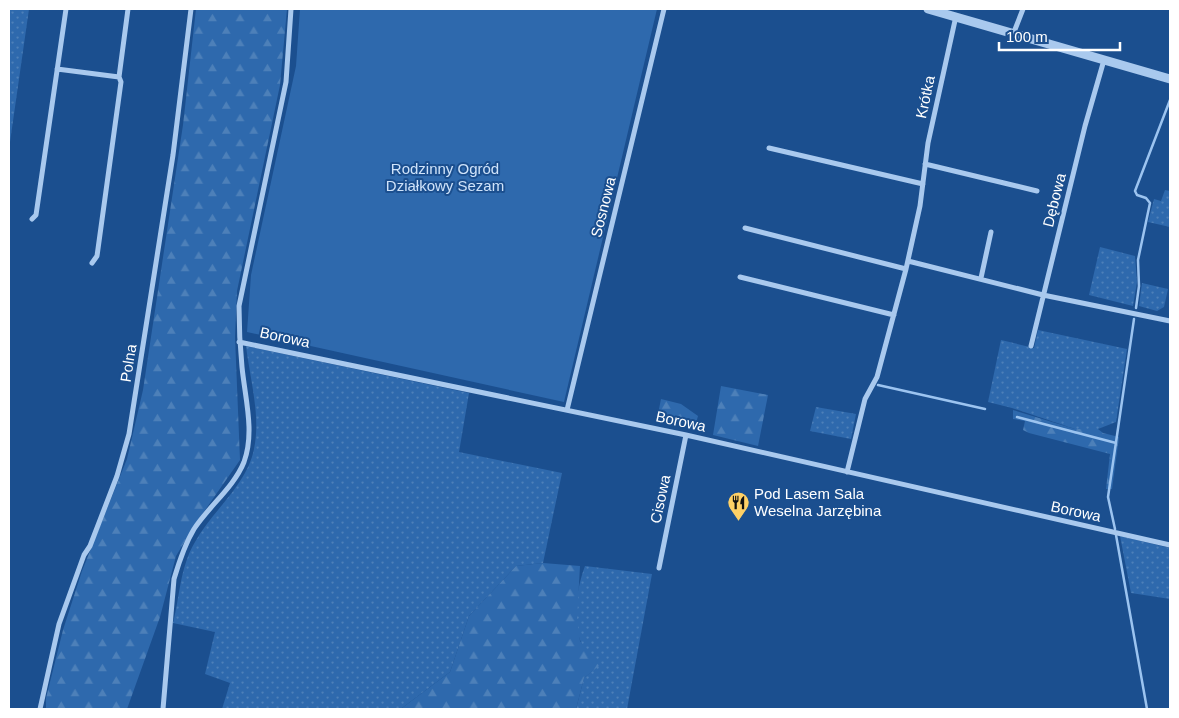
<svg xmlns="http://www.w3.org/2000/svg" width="1179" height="718" viewBox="0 0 1179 718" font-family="Arial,sans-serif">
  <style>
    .grass { fill: url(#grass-dots) }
    .forest { fill: url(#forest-firs) }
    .garden { fill: #2e69ad }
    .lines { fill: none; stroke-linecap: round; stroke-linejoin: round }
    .stream { stroke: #9cc4f0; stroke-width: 2.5 }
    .minor { stroke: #a9c9ee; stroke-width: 5 }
    .tertiary { stroke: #a9c9ee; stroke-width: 9 }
    .labels { text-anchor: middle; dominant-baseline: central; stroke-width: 4; stroke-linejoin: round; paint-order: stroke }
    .street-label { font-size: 15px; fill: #fff; stroke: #1b4f8f }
    .park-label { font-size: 15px; fill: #cfe3fa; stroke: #1b4f8f }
    .poi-label { font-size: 15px; fill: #fff; stroke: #1b4f8f; text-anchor: start }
  </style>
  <defs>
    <pattern id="grass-dots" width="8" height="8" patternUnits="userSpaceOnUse" patternTransform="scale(1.25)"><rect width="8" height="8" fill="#2e69ad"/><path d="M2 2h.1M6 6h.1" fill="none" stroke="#4d80b9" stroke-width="1.8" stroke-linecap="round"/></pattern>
    <pattern id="forest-firs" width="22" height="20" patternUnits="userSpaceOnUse" patternTransform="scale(1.25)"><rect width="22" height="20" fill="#2e69ad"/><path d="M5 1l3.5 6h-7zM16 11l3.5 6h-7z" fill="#4d80b9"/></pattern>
  </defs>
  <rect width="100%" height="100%" fill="#1b4f8f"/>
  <!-- grass -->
  <path class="grass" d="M9,9h20l-20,140z
    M1165,190l5,1v36l-22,-5 6,-23 7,2z
    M1100,247l35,9 2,26 -4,24 -44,-11z
    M1142,283l26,6 -4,18 -7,4 -18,-5z
    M1038,330l89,19 -11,73 -18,7h-23l-63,-21 -24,-6 13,-62 33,8z
    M246,346l223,47 -10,59 103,21 -19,90 -27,3 -47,50 -19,56 -48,36 -180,1 8,-26 -25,-9 10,-42 -42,-9c7,-27 7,-56 22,-81 17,-31 52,-57 59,-93 7,-33 -4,-70 -8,-103z
    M816,407l40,7 -5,25 -41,-8z
    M1120,536l50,12v51l-39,-6z
    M585,566l67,8 -25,135h-51l8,-31 15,-13c-5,-7 -16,-16 -19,-25 -8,-21 -3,-53 5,-74z"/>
  <!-- forest -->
  <path class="forest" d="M196,9h91l-7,76 -43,206 -2,46 5,123 -44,63 -20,33 -16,61 -33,92h-81v-11l17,-68 19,-59 45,-112 16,-69 40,-265z
    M721,386l47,9 -10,51 -45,-11z
    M661,399l20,5 17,12 -2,7h-17l-22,-4z
    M1013,410l62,19h23l5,4 16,4 -7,52h-6l4,-35 -81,-21 -6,-3 2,-9 -12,-2z
    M543,563l37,3 -3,53 3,22 20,24 -16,13 -8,31h-173l-1,-1 48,-36 19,-56 47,-50z"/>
  <!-- garden -->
  <path class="garden" d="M300,9h357l-93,393 -317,-70 4,-57 45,-209z"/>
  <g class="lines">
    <!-- stream -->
    <path class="stream" d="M1136,308l3,-22 -1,-26 12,-57 -4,-5 -9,-3 -2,-4 35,-91
      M878,385l107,24
      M1017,417l99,26
      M1115,529l-7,-32 26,-178
      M1116,535l31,174"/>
    <!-- minor -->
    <path class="minor" d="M1014,32l9,-23
      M57,69l62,8 2,5 -24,174 -5,7
      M119,77l9,-68
      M769,148l154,36
      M925,164l112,27
      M32,219l4,-4 30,-206
      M745,228l161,41
      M908,261l135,34 127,26
      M740,277l154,38
      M981,278l10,-46
      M239,342l447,93 484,110
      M1031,346l54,-220 19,-66
      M567,410l97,-401
      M847,472l18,-73 12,-22 29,-108 14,-63 8,-63 28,-127
      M659,568l27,-133
      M40,709l19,-85 25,-69 6,-9 27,-70 12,-42 44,-279 18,-146
      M163,709l11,-130c5,-17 11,-35 20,-50 15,-23 40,-42 50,-67 11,-30 1,-64 -2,-95 -2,-20 -3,-40 -3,-61l47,-224 5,-73"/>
    <!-- tertiary -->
    <path class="tertiary" d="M928,9l242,70"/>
  </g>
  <!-- icons -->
  <defs>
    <symbol id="restaurant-pin" viewBox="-11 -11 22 30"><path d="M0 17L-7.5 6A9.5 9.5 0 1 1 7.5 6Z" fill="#ffd166" stroke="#1b4f8f"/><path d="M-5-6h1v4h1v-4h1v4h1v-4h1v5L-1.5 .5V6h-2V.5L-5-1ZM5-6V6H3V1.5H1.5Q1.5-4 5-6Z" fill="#111"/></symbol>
  </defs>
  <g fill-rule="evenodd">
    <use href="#restaurant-pin" x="726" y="490" width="25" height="34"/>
  </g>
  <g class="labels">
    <!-- street labels -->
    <g class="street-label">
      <text transform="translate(925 97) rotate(-78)">Krótka</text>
      <text transform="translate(1054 200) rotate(-76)">Dębowa</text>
      <text transform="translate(603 207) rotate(-76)">Sosnowa</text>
      <text transform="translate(285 337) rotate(12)">Borowa</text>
      <text transform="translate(128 363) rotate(-81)">Polna</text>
      <text transform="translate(681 421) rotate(12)">Borowa</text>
      <text transform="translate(660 499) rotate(-78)">Cisowa</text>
      <text transform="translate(1076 511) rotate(12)">Borowa</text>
    </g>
    <!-- park labels -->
    <g class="park-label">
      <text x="445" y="168">Rodzinny Ogród<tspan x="445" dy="17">Działkowy Sezam</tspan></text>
    </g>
    <!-- poi labels -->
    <g class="poi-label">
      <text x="754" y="493">Pod Lasem Sala<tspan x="754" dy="17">Weselna Jarzębina</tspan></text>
    </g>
  </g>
  <!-- border -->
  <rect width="1179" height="718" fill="none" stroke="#ffffff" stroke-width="20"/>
  <!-- scale -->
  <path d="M999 42v8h121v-8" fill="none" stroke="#ffffff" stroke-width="2.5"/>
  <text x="1006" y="42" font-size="15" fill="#ffffff" stroke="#1b4f8f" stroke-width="4" paint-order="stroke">100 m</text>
</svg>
